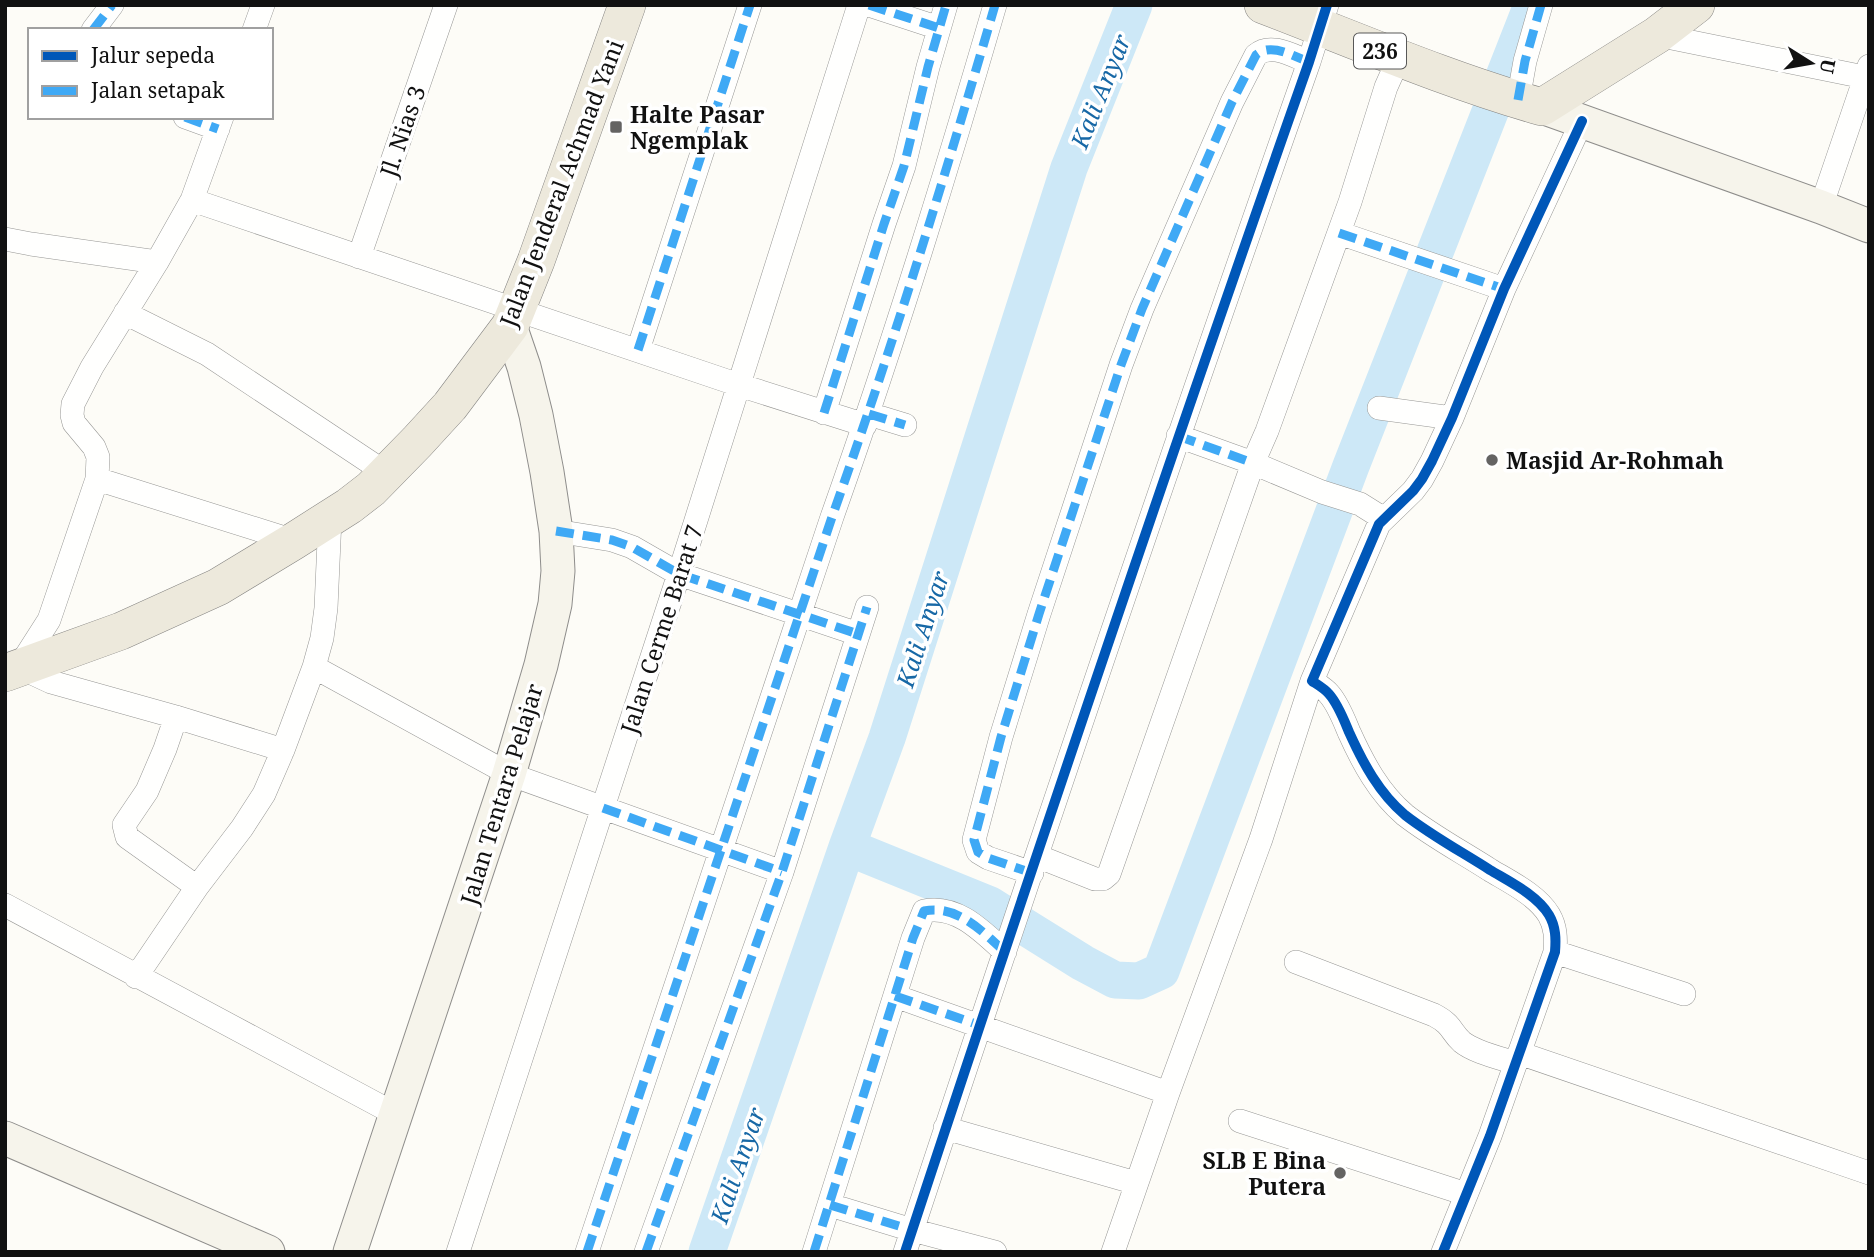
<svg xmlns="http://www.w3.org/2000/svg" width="1874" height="1257" viewBox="0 0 1874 1257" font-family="'Noto Serif',serif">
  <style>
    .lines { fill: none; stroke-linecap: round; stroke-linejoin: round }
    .river { stroke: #cde8f7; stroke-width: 37 }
    .street-casing { stroke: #979795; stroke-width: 24 }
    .secondary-casing { stroke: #8e8d8b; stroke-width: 35 }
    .primary-casing { stroke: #858482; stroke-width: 38 }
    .street { stroke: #fffffe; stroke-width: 23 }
    .secondary { stroke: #f6f4eb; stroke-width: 33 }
    .primary { stroke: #ede9dc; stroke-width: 37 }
    .quiet { stroke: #3fa9f5; stroke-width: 9; stroke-dasharray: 18 9; stroke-linecap: butt }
    .cycleway-casing { stroke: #fff; stroke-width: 15 }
    .cycleway { stroke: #0057b8; stroke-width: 10 }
    .poi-dot { fill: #646362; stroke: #fff; stroke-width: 2.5 }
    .labels { text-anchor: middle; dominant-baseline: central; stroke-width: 7; stroke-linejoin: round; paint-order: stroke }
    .shield { fill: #fff; stroke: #585858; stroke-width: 2 }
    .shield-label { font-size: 21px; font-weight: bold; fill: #111 }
    .poi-label { font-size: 23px; font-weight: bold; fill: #111; stroke: #fff; text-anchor: start }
    .street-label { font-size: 23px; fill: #111; stroke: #fff }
    .water-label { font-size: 24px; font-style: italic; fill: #1768a6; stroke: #fff }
  </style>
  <rect width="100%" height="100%" fill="#fdfcf7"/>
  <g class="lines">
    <!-- river -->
    <path class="river" d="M847,847l143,58 93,58 32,17 24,1 22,-10 190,-505 181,-461
      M707,1252l140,-405 40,-109 182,-570 65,-163"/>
    <defs>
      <path id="street" d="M869,5l70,23
        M93,30l19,-25
        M254,30l9,-25
        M1657,35l212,43
        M1518,100l7,-39 16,-56
        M185,117l33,12
        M192,200l547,185 126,40
        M1821,207l48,-141
        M1339,233l165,56
        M5,239l26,5 126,18
        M359,257l87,-252
        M125,313l82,41 179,119
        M638,350l112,-345
        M1379,408l73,10
        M824,413l60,-189 20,-58 24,-99 18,-62
        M869,414l36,11
        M1178,436l75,27 69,29 38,12 24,15
        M97,479l197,62
        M556,531l56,9 20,7 47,27 179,60
        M314,667l195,107 273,98
        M176,717l107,33
        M1037,856l58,23h8l6,-5 144,-411 14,-32 83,-229 36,-115 13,-29
        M1032,873l-44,-15 -10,-6 -4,-12 27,-103 38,-123 82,-249 21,-56 90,-207 24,-47c15,-13 37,1 53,7
        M197,887l-70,-50 -3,-12 23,-34 18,-42 11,-32 -125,-35 -32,-15 30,-47 48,-141 1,-22 -4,-10 -20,-24 -2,-8 1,-11 19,-37 65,-105 35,-62 30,-83
        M5,905l392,210
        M1555,952l129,42
        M1296,962l138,53c19,10 16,16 28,27 12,10 38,16 53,21
        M136,977l61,-90 45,-59 22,-34 19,-44 31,-83 8,-29 4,-30 4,-90
        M895,996l273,97
        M1519,1053l350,120
        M1240,1121l226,73
        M945,1128l191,55
        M830,1205l82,25 83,22
        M458,1252l221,-678 180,-569
        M587,1252l245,-735c60,-169 113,-340 163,-512
        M646,1252l136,-380 85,-265
        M814,1252l99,-314 11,-27c33,-7 59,21 81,41
        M905,1252c131,-398 265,-795 404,-1190l18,-57
        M1113,1252l55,-159 93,-254 51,-158
        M1443,1252l47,-116 65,-184c1,-13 1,-25 -6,-37 -12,-20 -39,-33 -59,-45 -28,-18 -58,-34 -85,-55 -26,-22 -42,-52 -56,-83 -5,-12 -11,-28 -20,-38 -4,-5 -11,-9 -17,-13l67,-157 34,-33 9,-12 10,-18 20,-43 52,-129 78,-168"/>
      <path id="secondary" d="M1542,107l279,100 48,19
        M5,1138l263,114
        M350,1252l159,-478 32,-109 14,-61 3,-33 -2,-40 -9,-59 -11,-57 -12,-48 -14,-41"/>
      <path id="primary" d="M1263,5c92,35 184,75 279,102l115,-72 39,-30
        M5,673l116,-42 97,-44 76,-46 55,-35 22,-17 46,-47 33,-36 60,-80 26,-65 91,-256"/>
    </defs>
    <!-- street casing -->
    <use href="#street" class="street-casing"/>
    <!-- secondary casing -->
    <use href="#secondary" class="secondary-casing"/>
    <!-- primary casing -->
    <use href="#primary" class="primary-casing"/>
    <!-- street -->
    <use href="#street" class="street"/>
    <!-- secondary -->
    <use href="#secondary" class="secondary"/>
    <!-- primary -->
    <use href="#primary" class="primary"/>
    <!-- quiet -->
    <path class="quiet" d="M869,5l70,23
      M93,30l19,-25
      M1518,100l7,-39 16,-56
      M185,117l33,12
      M1339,233l165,56
      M638,350l112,-345
      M824,413l60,-189 20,-58 24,-99 18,-62
      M869,414l36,11
      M1178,436l75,27
      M556,531l56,9 20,7 47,27 179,60
      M603,808l179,64
      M1032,873l-44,-15 -10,-6 -4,-12 27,-103 38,-123 82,-249 21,-56 90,-207 24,-47c15,-13 37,1 53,7
      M895,996l84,29
      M830,1205l82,25
      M587,1252l245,-735c60,-169 113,-340 163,-512
      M646,1252l136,-380 85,-265
      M814,1252l99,-314 11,-27c33,-7 59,21 81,41"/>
    <defs>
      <path id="cycleway" d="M905,1252c131,-398 265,-795 404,-1190l18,-57
        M1443,1252l47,-116 65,-184c1,-13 1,-25 -6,-37 -12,-20 -39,-33 -59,-45 -28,-18 -58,-34 -85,-55 -26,-22 -42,-52 -56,-83 -5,-12 -11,-28 -20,-38 -4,-5 -11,-9 -17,-13l67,-157 34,-33 9,-12 10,-18 20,-43 52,-129 78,-168"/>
    </defs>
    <!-- cycleway casing -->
    <use href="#cycleway" class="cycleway-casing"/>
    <!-- cycleway -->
    <use href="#cycleway" class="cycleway"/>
  </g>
  <!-- markers -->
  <g class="poi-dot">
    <rect x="609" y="120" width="14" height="14" rx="3.5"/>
    <circle cx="1492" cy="460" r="7"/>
    <circle cx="1340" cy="1173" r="7"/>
  </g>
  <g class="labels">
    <!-- shield labels -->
    <rect class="shield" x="1354" y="33.5" width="52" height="35" rx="5"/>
    <g class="shield-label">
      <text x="1380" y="51">236</text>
    </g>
    <!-- poi labels -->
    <g class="poi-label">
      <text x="630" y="114">Halte Pasar<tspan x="630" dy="26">Ngemplak</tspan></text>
      <text x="1506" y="460">Masjid Ar-Rohmah</text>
      <text x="1326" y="1160" text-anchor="end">SLB E Bina<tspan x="1326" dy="26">Putera</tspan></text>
    </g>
    <!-- street labels -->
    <g class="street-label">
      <text transform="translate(402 131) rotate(-71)">Jl. Nias 3</text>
      <text transform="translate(561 183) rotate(-69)">Jalan Jenderal Achmad Yani</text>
      <text transform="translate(661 629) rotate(-72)">Jalan Cerme Barat 7</text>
      <text transform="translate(501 794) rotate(-73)">Jalan Tentara Pelajar</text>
    </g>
    <!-- water labels -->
    <g class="water-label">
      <text transform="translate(1100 91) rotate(-68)">Kali Anyar</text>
      <text transform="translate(922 629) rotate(-72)">Kali Anyar</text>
      <text transform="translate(737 1165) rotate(-71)">Kali Anyar</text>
    </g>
  </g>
  <!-- border -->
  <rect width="1874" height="1257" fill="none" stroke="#111111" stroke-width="14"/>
  <!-- legend -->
  <rect x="28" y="28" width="245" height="91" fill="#ffffff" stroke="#a0a0a0" stroke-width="2"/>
  <rect x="42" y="51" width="35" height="10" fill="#0057b8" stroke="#a0a0a0" stroke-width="2"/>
  <text x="91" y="63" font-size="21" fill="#111111">Jalur sepeda</text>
  <rect x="42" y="86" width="35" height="10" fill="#3fa9f5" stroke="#a0a0a0" stroke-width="2"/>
  <text x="91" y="98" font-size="21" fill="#111111">Jalan setapak</text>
  <!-- north arrow -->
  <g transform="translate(1811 63) rotate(101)" stroke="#ffffff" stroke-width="5" paint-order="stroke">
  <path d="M0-5L12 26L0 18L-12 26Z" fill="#111111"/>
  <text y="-10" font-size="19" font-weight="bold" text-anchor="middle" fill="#111111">U</text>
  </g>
</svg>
